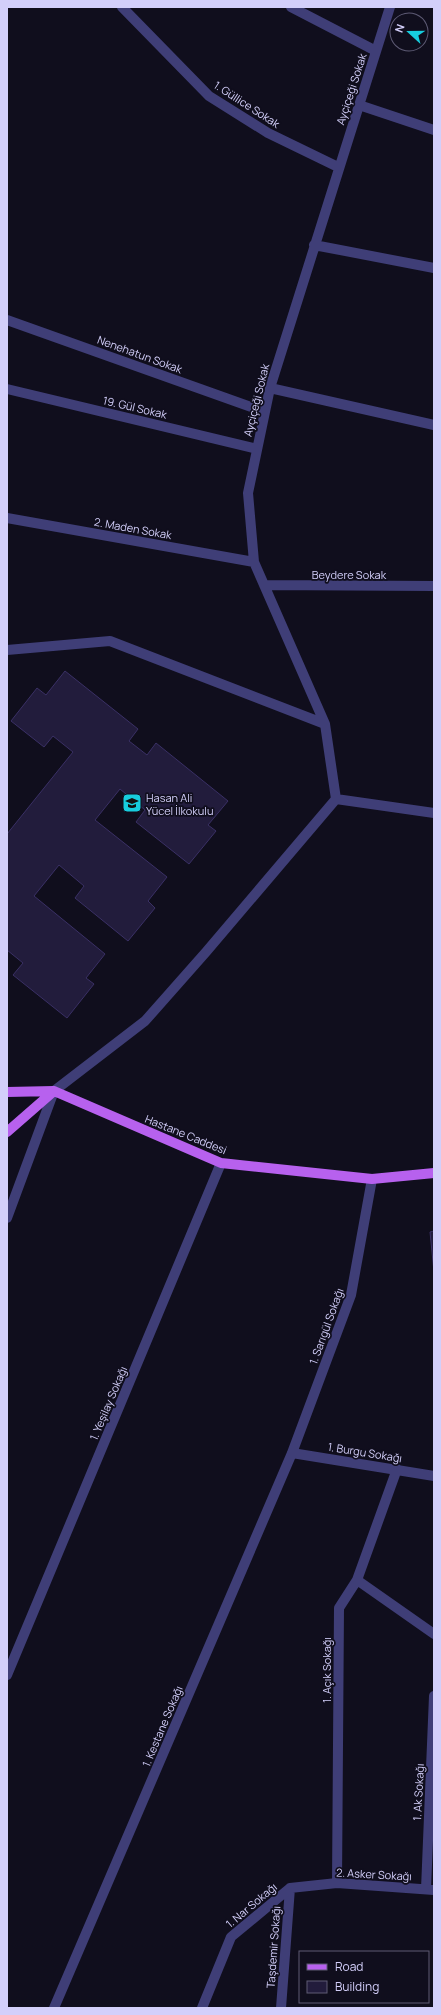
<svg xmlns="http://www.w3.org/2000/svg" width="441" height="2015" viewBox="0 0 441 2015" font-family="Manrope,sans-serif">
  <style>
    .building { fill: #221c3c; stroke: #3a3065 }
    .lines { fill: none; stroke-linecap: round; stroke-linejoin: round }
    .minor { stroke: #3f3e77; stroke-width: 10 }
    .major { stroke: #b761ee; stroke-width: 10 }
    .labels { text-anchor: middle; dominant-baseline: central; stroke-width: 3.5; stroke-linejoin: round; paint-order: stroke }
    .street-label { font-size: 11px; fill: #d3cffa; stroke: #100e1d }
    .poi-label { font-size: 11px; fill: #d3cffa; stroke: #100e1d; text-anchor: start }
  </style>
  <rect width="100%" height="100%" fill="#100e1d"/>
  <!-- building -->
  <path class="building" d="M65,671l73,58 -9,12 18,14 9,-12 72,58 -20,24 8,6 -27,33 -53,-42 9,-12 -25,-21 -25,31 72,57 -19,24 7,7 -27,33 -53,-43 9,-12 -25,-21 -25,31 71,58 -19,24 8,6 -27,34 -54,-43 10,-12 -16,-13v-116l66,-82 -20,-16 -9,11 -33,-26 26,-33 9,7z
    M434,1231v41l-4,-40z"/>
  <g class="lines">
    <!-- minor -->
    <path class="minor" d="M122,7l87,89 59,37 70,34
      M291,7l85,44
      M359,105l75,25
      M314,245l120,23
      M7,320l258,92
      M270,388l164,37
      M7,389l250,60
      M7,518l247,44
      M264,585l170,1
      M7,650l103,-9 215,83
      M336,799l-11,-75 -71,-162 -6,-69 22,-105 120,-381
      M336,799l98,14
      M7,1218l47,-127 91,-70 61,-69 130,-153
      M292,1453l142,23
      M357,1580l77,54
      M7,1675l214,-512
      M337,1883l2,-275 18,-28 40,-111
      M290,1888l47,-5 97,7
      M426,1889l8,-193
      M54,2008l238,-555 59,-158 21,-116
      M202,2008l29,-71 59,-49
      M281,2008l9,-120"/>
    <!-- major -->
    <path class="major" d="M7,1092l47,-1 167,72 151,16 62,-6
      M7,1132l47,-41"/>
  </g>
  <!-- icons -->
  <defs>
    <symbol id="school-square" viewBox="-11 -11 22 22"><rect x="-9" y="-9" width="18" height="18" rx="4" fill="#17cdde" stroke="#100e1d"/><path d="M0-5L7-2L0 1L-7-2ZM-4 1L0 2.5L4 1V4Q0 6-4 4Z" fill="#111"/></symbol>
  </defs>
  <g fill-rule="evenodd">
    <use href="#school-square" x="121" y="792" width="22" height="22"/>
  </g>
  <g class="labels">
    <!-- street labels -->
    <g class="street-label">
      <text transform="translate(351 89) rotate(-72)">Ayçiçeği Sokak</text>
      <text transform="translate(247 104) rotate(33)">1. Güllice Sokak</text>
      <text transform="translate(140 354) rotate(20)">Nenehatun Sokak</text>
      <text transform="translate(256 400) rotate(-76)">Ayçiçeği Sokak</text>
      <text transform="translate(135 407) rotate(13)">19. Gül Sokak</text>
      <text transform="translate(133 528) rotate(10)">2. Maden Sokak</text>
      <text x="349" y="574">Beydere Sokak</text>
      <text transform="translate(186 1134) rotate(22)">Hastane Caddesi</text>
      <text transform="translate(326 1326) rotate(-70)">1. Sarıgül Sokağı</text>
      <text transform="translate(108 1403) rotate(-67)">1. Yeşilay Sokağı</text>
      <text transform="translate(365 1452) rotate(9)">1. Burgu Sokağı</text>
      <text transform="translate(326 1670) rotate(-90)">1. Açık Sokağı</text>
      <text transform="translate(162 1726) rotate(-67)">1. Kestane Sokağı</text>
      <text transform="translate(418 1792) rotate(-87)">1. Ak Sokağı</text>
      <text transform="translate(374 1874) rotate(3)">2. Asker Sokağı</text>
      <text transform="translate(251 1905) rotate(-40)">1. Nar Sokağı</text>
      <text transform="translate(273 1947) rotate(-86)">Taşdemir Sokağı</text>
    </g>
    <!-- poi labels -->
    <g class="poi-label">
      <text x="146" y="797">Hasan Ali<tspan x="146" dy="13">Yücel İlkokulu</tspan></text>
    </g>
  </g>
  <!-- border -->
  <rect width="441" height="2015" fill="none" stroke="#d3cffa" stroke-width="16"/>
  <!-- legend -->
  <rect x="299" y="1951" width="130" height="52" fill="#100e1d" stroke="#5e5b75"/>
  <rect x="307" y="1964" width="20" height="6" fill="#b761ee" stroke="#5e5b75"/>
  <text x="335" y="1971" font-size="12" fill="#d3cffa">Road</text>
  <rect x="307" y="1981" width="20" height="12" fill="#221c3c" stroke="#5e5b75"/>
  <text x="335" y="1991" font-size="12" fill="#d3cffa">Building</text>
  <!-- north arrow -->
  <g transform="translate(409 32) rotate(291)"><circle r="19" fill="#100e1d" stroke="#5e5b75"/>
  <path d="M0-3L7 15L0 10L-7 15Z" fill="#17cdde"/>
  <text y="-6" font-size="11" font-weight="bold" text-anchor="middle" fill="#d3cffa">N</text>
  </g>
</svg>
